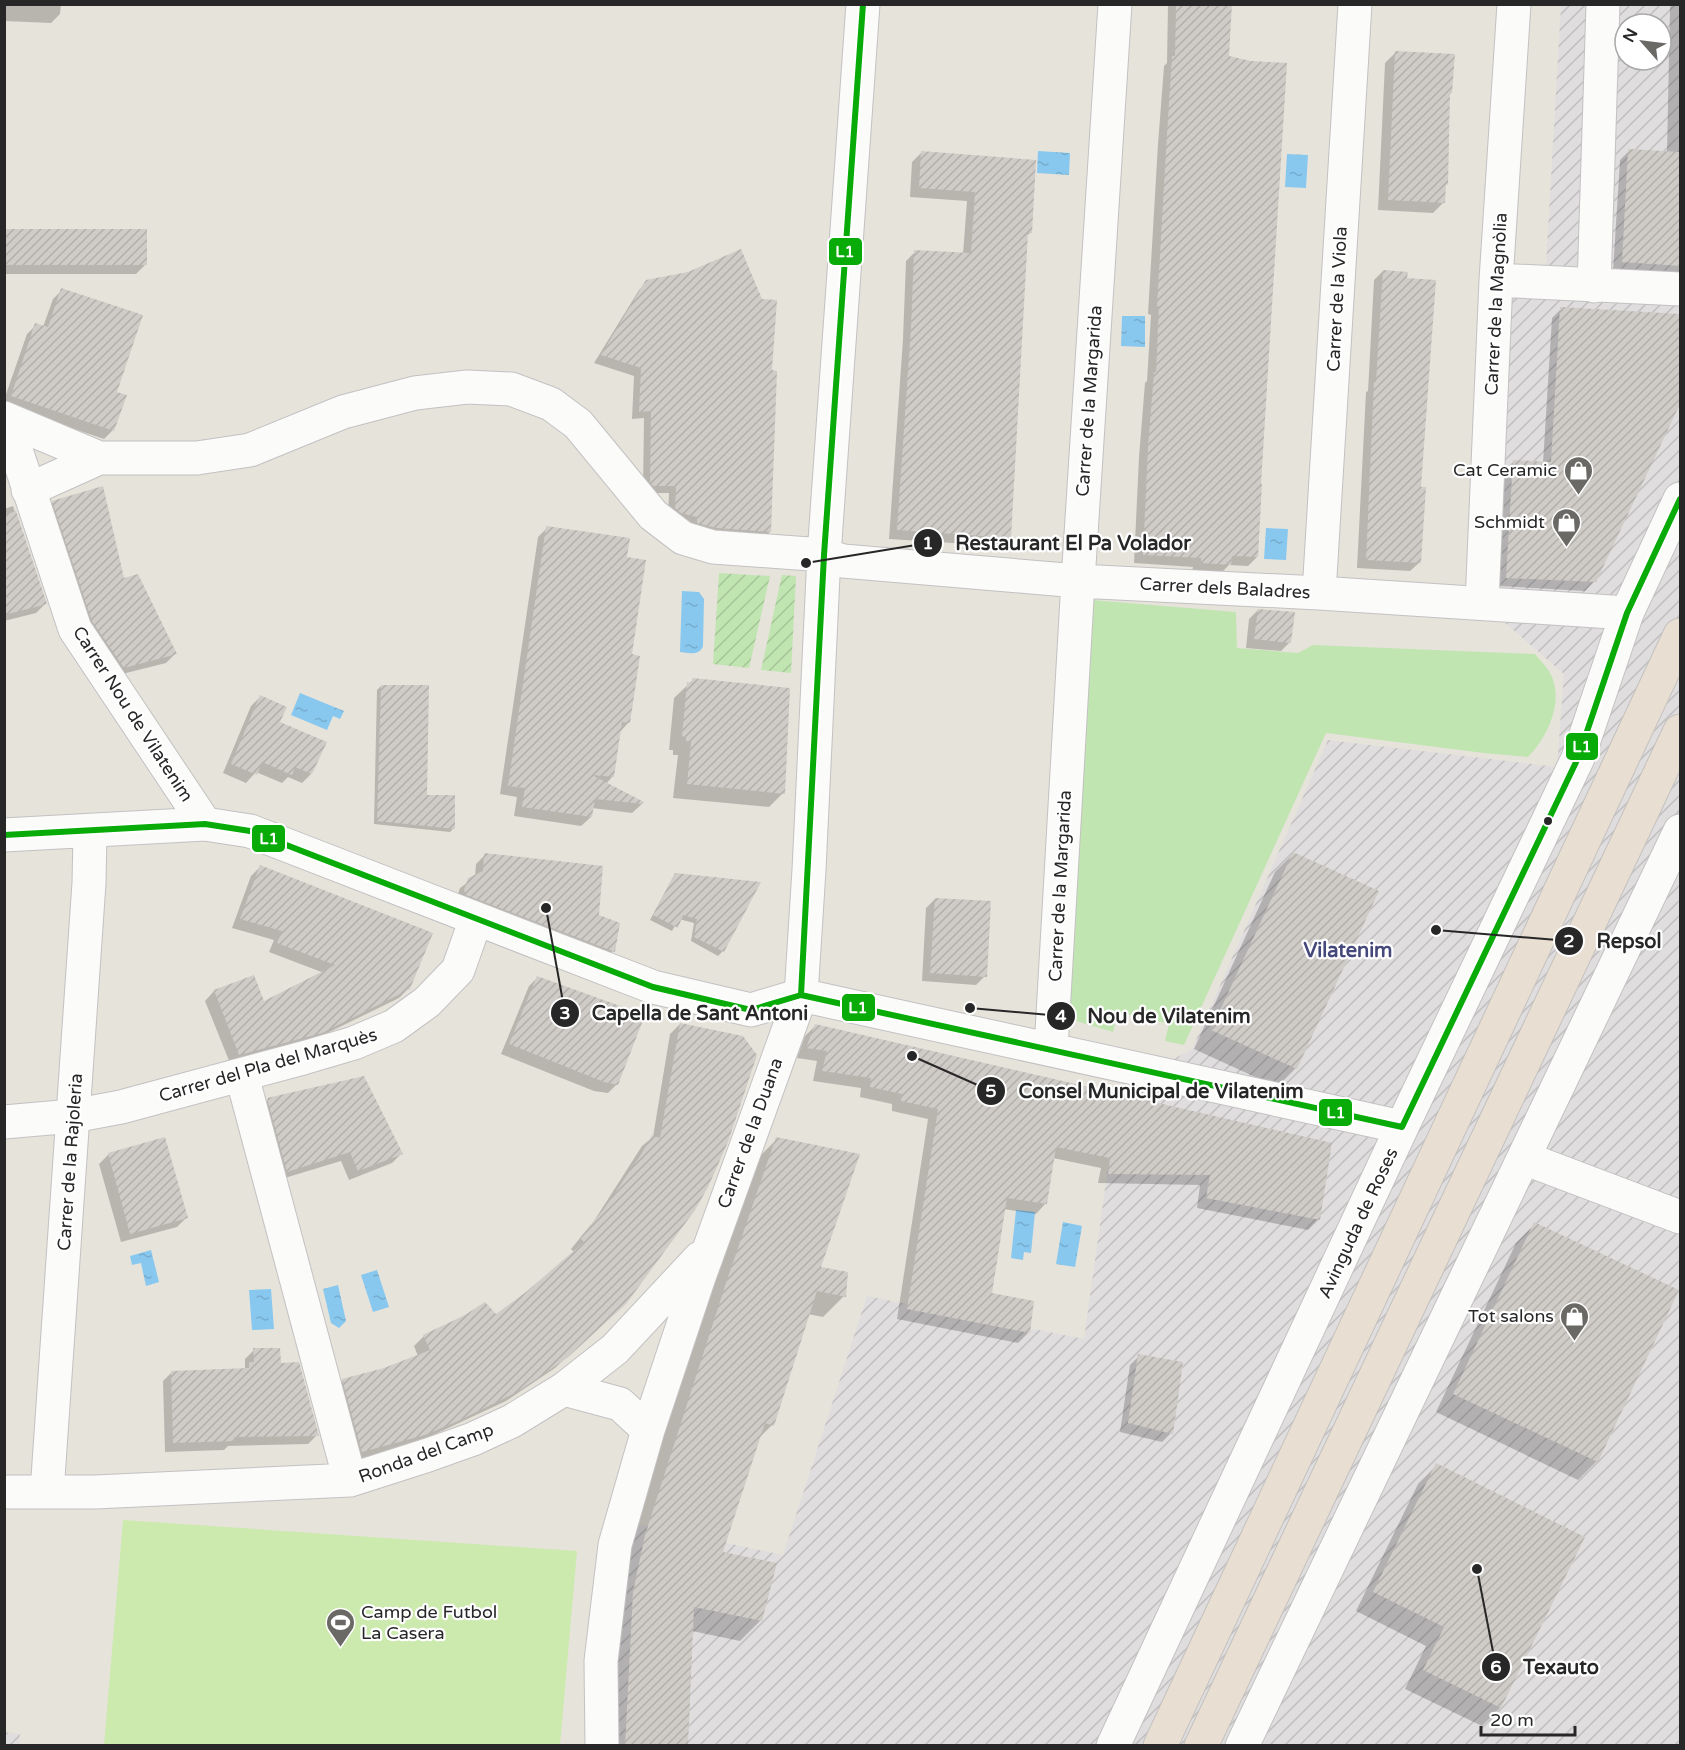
<svg xmlns="http://www.w3.org/2000/svg" width="1685" height="1750" viewBox="0 0 1685 1750" font-family="'Varela Round',sans-serif">
  <style>
    .industrial { fill: url(#industrial-furrows); fill-rule: evenodd }
    .park { fill: #c0e5b1 }
    .garden { fill: url(#garden-furrows) }
    .pitch { fill: #cceaad }
    .water { fill: url(#water-ripples) }
    .shadow { fill: #0003 }
    .building { fill: url(#building-hatch) }
    .lines { fill: none; stroke-linecap: round; stroke-linejoin: round }
    .street-casing { stroke: #c3c1c2; stroke-width: 35 }
    .highway-casing { stroke: #c3c1bf; stroke-width: 35 }
    .street { stroke: #fbfbfa; stroke-width: 33 }
    .highway { stroke: #e8ded1; stroke-width: 33 }
    .bus-1-casing { stroke: #fff; stroke-width: 10 }
    .bus-1 { stroke: #08ab08; stroke-width: 6 }
    .bus-dot { fill: #272727; stroke: #fff; stroke-width: 2 }
    .labels { text-anchor: middle; dominant-baseline: central; stroke-width: 4.5; stroke-linejoin: round; paint-order: stroke }
    .street-label { font-size: 18px; fill: #272727; stroke: #fff }
    .poi-label { font-size: 18px; fill: #272727; stroke: #fff; text-anchor: end }
    .neighbourhood-label { font-size: 20px; font-weight: bold; fill: #45487a; stroke: #fff }
    .leader { fill: none; stroke: #272727; stroke-width: 2 }
    .callout-dot { fill: #272727; stroke: #fff; stroke-width: 2 }
    .mark-label { font-size: 18px; text-anchor: middle; font-weight: bold; fill: #fff }
    .callout-label { font-size: 20px; text-anchor: middle; font-weight: bold; fill: #272727; stroke: #fff; stroke-width: 4.5; stroke-linejoin: round; paint-order: stroke }
    .line-badge { stroke: #fff; stroke-width: 2 }
    .badge-label { font-size: 16px; text-anchor: middle; font-weight: bold; fill: #fff }
  </style>
  <defs>
    <pattern id="industrial-furrows" width="10" height="10" patternUnits="userSpaceOnUse" patternTransform="scale(1.5)"><rect width="10" height="10" fill="#e0dddf"/><path d="M-1 1l2-2M0 10L10 0M9 11l2-2" fill="none" stroke="#c0bebf"/></pattern>
    <pattern id="garden-furrows" width="10" height="10" patternUnits="userSpaceOnUse" patternTransform="scale(1.5)"><rect width="10" height="10" fill="#c0e5b1"/><path d="M-1 1l2-2M0 10L10 0M9 11l2-2" fill="none" stroke="#a5c498"/></pattern>
    <pattern id="water-ripples" width="26" height="14" patternUnits="userSpaceOnUse" patternTransform="scale(1.5)"><rect width="26" height="14" fill="#88c8ef"/><path d="M2 4q2-2 4 0t4 0M15 11q2-2 4 0t4 0" fill="none" stroke="#75accd"/></pattern>
    <pattern id="building-hatch" width="6" height="6" patternUnits="userSpaceOnUse" patternTransform="scale(1.5)"><rect width="6" height="6" fill="#cfccc7"/><path d="M-1 1l2-2M0 6l6-6M5 7l2-2" fill="none" stroke="#b2afab"/></pattern>
  </defs>
  <rect width="100%" height="100%" fill="#e6e3db"/>
  <!-- industrial -->
  <path class="industrial" d="M1561,5h119v1740l-1065,1 1,-77 17,-146 150,32 84,-259 217,43 35,-250 73,-40 136,-309 229,27 7,-93 -82,-71 14,-323 49,2zM1625,24h36v36h-36z
    M5,1732l15,2 -1,11h-14z"/>
  <!-- park -->
  <path class="park" d="M1092,600l144,12 1,36 61,5 15,-8 222,9c6,7 13,14 17,23 11,28 -5,60 -24,80l-44,-4 -158,-20 -142,312 -19,-4 4,-17 -51,-12 -5,20 -50,-15z"/>
  <!-- garden -->
  <path class="garden" d="M719,573l51,3 -21,92 -36,-4z
    M782,575l14,1 -5,97 -30,-3z"/>
  <!-- pitch -->
  <path class="pitch" d="M123,1520l454,31 -17,194h-456z"/>
  <!-- water -->
  <path class="water" d="M1038,151l32,2 -1,22 -32,-2z
    M1287,154l21,1 -2,33 -21,-1z
    M1122,316h23v31l-24,-1z
    M1266,528l22,1 -2,31 -22,-1z
    M682,591l17,1 5,7 -1,47c-3,10 -15,7 -23,6z
    M300,693l44,18 -4,8 -7,-3 -6,14 -36,-15z
    M1016,1210l19,2 -4,41 -7,-1 -1,8 -12,-2z
    M1063,1222l19,4 -7,41 -19,-3z
    M151,1250l8,32 -13,4 -5,-23 -9,2 -2,-9z
    M377,1270l12,37 -16,5 -12,-37z
    M338,1285l8,36 -7,7 -8,-5 -8,-34z
    M271,1289l3,40 -22,1 -3,-40z"/>
  <!-- shadow -->
  <path class="shadow" d="M4,4h57l-1,10 -9,9 -47,-2z
    M1168,4h63l-3,53 31,428 -2,72 -9,9 -19,-1 -8,8 -29,-2 1,-4 -59,-4 5,-106 6,-74 2,-2 4,-66 -3,-1 10,-170 6,-78 3,-3z
    M1673,4h7v271l-67,-4 7,-111 9,-9 38,2 3,-146z
    M1396,52l55,41 -2,2 -3,89 -2,2 -1,17 -10,10 -55,-3 7,-147z
    M921,153l110,79 -4,4 -17,301 -9,9 -112,-7 14,-200 3,-78 9,-9 48,2 4,-53 -57,-4 2,-35z
    M4,231l141,34 -9,9h-132z
    M1383,271l37,217v74l-10,9 -53,-3 9,-176 2,-1 6,-111z
    M647,282l124,89 -1,161 -8,7 -54,-3 -40,-20 1,-23h-24l-2,-3 1,-72 -12,1 2,-43 -40,-13 45,-73z
    M62,290l54,103 -3,37 -9,9 -100,-34v-5l23,-66 9,-9 7,2 10,-28z
    M1561,309l119,6v85l-86,181 -9,10 -87,-5 7,-116 9,-9 29,2 9,-145z
    M53,502l70,78 52,74 -9,9 -52,13 -31,-46 -39,-119z
    M13,506l32,98 -9,9 -32,8v-112z
    M547,528l79,30 5,97 -2,67 -9,10 -7,44 -7,8 36,20 -10,9 -40,-5 -1,9 -10,9 -67,-10 3,-19 -17,-3 38,-257z
    M1258,610l32,32 -9,9 -35,-3 3,-29z
    M693,680l90,113 -14,14 -96,-9 5,-43h-5v-5h-4l5,-52z
    M381,686l44,110 29,32 -4,4 -76,-8 3,-134z
    M260,697l51,77 -9,9 -14,-6 -6,6 -26,-11 -10,11 -23,-10 28,-67z
    M1293,854l3,214 -19,19 -83,-38 81,-177z
    M485,855l112,61 16,35 -9,9 -148,-60 4,-12 15,-11 1,-13z
    M260,867l149,121 -10,10 -88,43 -81,22 -25,-62 9,-10 39,-14 10,26 61,-30 -55,-21 5,-12 -42,-12 19,-52z
    M676,875l82,9 -36,68 -4,4 -27,-15 3,-18 -15,-4 -7,12 -22,-11 22,-41z
    M935,899l50,77 -9,9 -54,-4 4,-73z
    M538,977l79,107 -9,9 -14,-2 -93,-37 28,-68z
    M680,1024l62,13 -128,276 -59,55 -49,33 -92,43 -62,17 -19,-71 10,-10 42,-11 33,-13 -4,-10 10,-10 72,-20 31,-23 47,-41 -3,-3 23,-28 48,-75 11,-9 17,-103z
    M815,1026l515,118 -11,75 -11,11 -111,-22 3,-23 -102,-2 3,-15 -48,-10 -7,45 -10,11 -32,-5 -13,85 42,8 -5,31 -10,10 -121,-24 31,-200 -36,-8v-7l-32,-7 1,-9 -48,-7 4,-20 -20,-3 8,-22z
    M268,1100l133,54 -9,9 -43,17 -8,-19 -63,19 -19,-71z
    M777,1139l42,129 25,28 -21,21 -15,-3 -36,111 -14,14 -37,114 40,67 -21,21 -48,-10 -5,115h-81l18,-189 81,-252 51,-145z
    M109,1154l77,64 -9,9 -56,15 -22,-78z
    M1535,1224l62,237 -19,19 -142,-68 80,-169z
    M254,1350l25,14 38,71 -9,9 -80,2 -4,4 -59,2 -2,-71 9,-9 71,-2 2,-2v-9z
    M1139,1356l32,77 -9,9 -42,-10 10,-67z
    M1437,1465l146,73 -83,170 -18,18 -77,-37 21,-43 -70,-35 62,-127z"/>
  <!-- building -->
  <path class="building" d="M1176,4h56l-3,52 22,5 36,2 -26,421h1l-4,73 -26,-1 -1,9 -30,-2v-5l-58,-3 5,-108 6,-75h2l3,-66h-2l10,-172 5,-78h3z
    M1395,51l60,3 -3,39h-2l-2,92 -2,-1 -1,19 -57,-3z
    M1628,149l52,3v114l-58,-4z
    M921,151l115,9 -4,73h-4l-17,305 -114,-8 14,-202 3,-78 57,3 4,-61 -56,-4z
    M4,229h143v36h-143z
    M741,249l21,50 15,1 -5,70 5,1 -6,161 -55,-4 -19,-5v-6l-16,-4 -6,-5 1,-22h-23l-3,-4 1,-71 -12,1 2,-44 -40,-13 45,-75 42,-8z
    M1383,270l25,2 -1,6 29,2 -15,207h5l-5,76 -55,-3 8,-178h2z
    M61,288l82,27 -26,77 10,3 -13,36 -103,-35 24,-73 13,4z
    M1560,307l120,7v90l-84,178 -90,-4 7,-118 38,2z
    M103,486l21,92 14,-4 39,80 -53,14 -32,-47 -40,-120z
    M16,511l31,93 -43,11v-100z
    M546,526l84,12 -3,19 19,3 -14,94 8,2 -10,67 -8,-1 -8,55 -22,-2 52,27 -1,2 -48,-5 -3,18 -70,-10 3,-19 -17,-2z
    M1258,609l37,3 -4,31 -37,-4z
    M692,678l98,10 -5,106 -98,-10 4,-42 -5,-1v-4l-4,-1 5,-54 5,1z
    M381,685h48l-2,110h28v34l-78,-8z
    M260,695l27,12 -7,15 47,20 -15,32 -17,-7 -3,8 -30,-13 -5,13 -26,-11z
    M1293,852l86,39 -82,178 -86,-39z
    M484,853l119,13 -4,49 21,8 -5,29 -149,-57 -2,-5 4,-12 15,-7z
    M260,865l173,68 -23,56 -88,44 -83,22 -25,-65 40,-15 10,26 71,-36 -58,-22 5,-12 -42,-12z
    M675,873l86,9 -37,70 -30,-15 3,-18 -14,-4 -5,13 -25,-13z
    M935,898l56,3 -4,76 -57,-4z
    M537,976l108,39 -27,70 -14,-3 -95,-38z
    M680,1023l63,13 14,19 -29,87 -20,45 -13,23 -69,94 -59,54 -50,34 -59,29 -33,14 -63,17 -20,-73 42,-11 46,-18 -7,-15 42,-20 20,-13 11,12 30,-22 58,-50 -4,-4 24,-29 38,-56 10,-18 8,3z
    M815,1024l517,119 -12,77 -114,-22 4,-23 -102,-1 2,-16 -54,-11 -9,57 -40,-6 -15,95 42,8 -4,32 -123,-24 31,-200 -37,-8 1,-7 -32,-7 1,-9 -49,-7 5,-20 -21,-3z
    M364,1076l39,78 -45,17 -8,-19 -63,20 -20,-74z
    M165,1137l23,81 -58,16 -22,-81z
    M776,1137l84,17 -39,113 27,5 -2,25 -29,-6 -43,135 -9,-3 -42,129 54,11 -15,58 -68,-14 -6,139h-63l8,-154 12,-57 81,-252z
    M1534,1222l145,68 -81,172 -145,-68z
    M253,1348h27l1,15 18,-1 20,74 -85,1 1,4 -62,2 -2,-72 78,-3v-6h5z
    M1138,1354l45,8 -10,72 -45,-11z
    M1436,1463l149,74 -84,171 -78,-38 21,-43 -71,-35z"/>
  <g class="lines">
    <defs>
      <path id="street" d="M1496,280l184,9
        M1594,286l9,-282
        M4,418l95,40 -71,32
        M4,434l10,10 61,185 130,195
        M99,458h98l53,-8 93,-38 72,-19 52,-6 44,2 40,15 27,20 75,91 30,23 30,9 111,8 19,6 235,20 241,12 308,20
        M1319,593l36,-589
        M1482,603l14,-323 18,-276
        M4,835l201,-11 45,7 403,156 98,23 50,-15 601,132
        M1051,1049l27,-468 37,-577
        M242,1076l108,404
        M4,1122l69,-6 48,-9 182,-49 51,-15 40,-17 33,-24 31,-32 18,-51
        M1524,1158l156,59
        M564,1389l56,15 28,26
        M4,1492h91l255,-12 78,-25 45,-16 39,-18 52,-32 51,-40 85,-91
        M47,1492l42,-609 1,-52
        M602,1746l-1,-85 14,-116 33,-115 50,-150 103,-285 8,-125 15,-315 39,-551
        M1113,1746l289,-619 176,-369 49,-145 53,-114
        M1242,1746l438,-915"/>
      <path id="highway" d="M1160,1746l520,-1111
        M1201,1746l479,-1015"/>
    </defs>
    <!-- street casing -->
    <use href="#street" class="street-casing"/>
    <!-- highway casing -->
    <use href="#highway" class="highway-casing"/>
    <!-- street -->
    <use href="#street" class="street"/>
    <!-- highway -->
    <use href="#highway" class="highway"/>
    <defs>
      <path id="bus-1" d="M4,835l201,-11 45,7 403,156 98,23 50,-15 601,132 176,-369 49,-145 53,-114
        M801,995l23,-440 39,-551"/>
    </defs>
    <!-- bus-1 casing -->
    <use href="#bus-1" class="bus-1-casing"/>
    <!-- bus-1 -->
    <use href="#bus-1" class="bus-1"/>
  </g>
  <!-- icons -->
  <defs>
    <symbol id="shop-pin" viewBox="-11 -11 22 30"><path d="M0 17L-7.5 6A9.5 9.5 0 1 1 7.5 6Z" fill="#6a6966" stroke="#fff"/><path d="M-5-2.5h2.3a2.7 3.5 0 0 1 5.4 0H5L5.5 6h-11ZM-1.5-2.5h3a1.5 2.3 0 0 0-3 0Z" fill="#fff"/></symbol>
    <symbol id="stadium-pin" viewBox="-11 -11 22 30"><path d="M0 17L-7.5 6A9.5 9.5 0 1 1 7.5 6Z" fill="#6a6966" stroke="#fff"/><path d="M0-5a6.5 5 0 1 0 0 10a6.5 5 0 1 0 0-10ZM-3.5-1.8h7v3.6h-7Z" fill="#fff"/></symbol>
  </defs>
  <g fill-rule="evenodd">
    <use href="#shop-pin" x="1562" y="454" width="33" height="45"/>
    <use href="#shop-pin" x="1550" y="506" width="33" height="45"/>
    <use href="#shop-pin" x="1558" y="1300" width="33" height="45"/>
    <use href="#stadium-pin" x="324" y="1606" width="33" height="45"/>
  </g>
  <!-- markers -->
  <circle class="bus-dot" cx="1548" cy="821" r="5"/>
  <g class="labels">
    <!-- street labels -->
    <g class="street-label">
      <text transform="translate(1337 299) rotate(-87)">Carrer de la Viola</text>
      <text transform="translate(1496 304) rotate(-87)">Carrer de la Magnòlia</text>
      <text transform="translate(1089 401) rotate(-86)">Carrer de la Margarida</text>
      <text transform="translate(1225 588) rotate(3)">Carrer dels Baladres</text>
      <text transform="translate(133 714) rotate(57)">Carrer Nou de Vilatenim</text>
      <text transform="translate(1060 886) rotate(-87)">Carrer de la Margarida</text>
      <text transform="translate(268 1065) rotate(-16)">Carrer del Pla del Marquès</text>
      <text transform="translate(750 1133) rotate(-70)">Carrer de la Duana</text>
      <text transform="translate(70 1162) rotate(-86)">Carrer de la Rajoleria</text>
      <text transform="translate(1358 1223) rotate(-65)">Avinguda de Roses</text>
      <text transform="translate(426 1453) rotate(-20)">Ronda del Camp</text>
    </g>
    <!-- poi labels -->
    <g class="poi-label">
      <text x="1557" y="470">Cat Ceramic</text>
      <text x="1545" y="522">Schmidt</text>
      <text x="1554" y="1316">Tot salons</text>
      <text x="361" y="1612" text-anchor="start">Camp de Futbol<tspan x="361" dy="21">La Casera</tspan></text>
    </g>
    <!-- neighbourhood labels -->
    <g class="neighbourhood-label">
      <text x="1348" y="951">Vilatenim</text>
    </g>
  </g>
  <!-- callouts -->
  <path class="leader" d="M806 563L928 543M1436 930L1569 941M546 908L565 1013M970 1008L1061 1016M912 1056L991 1091M1477 1569L1496 1667"/>
  <g class="callout-dot">
    <circle cx="806" cy="563" r="6"/>
    <circle cx="1436" cy="930" r="6"/>
    <circle cx="546" cy="908" r="6"/>
    <circle cx="970" cy="1008" r="6"/>
    <circle cx="912" cy="1056" r="6"/>
    <circle cx="1477" cy="1569" r="6"/>
    <circle cx="928" cy="543" r="15"/>
    <circle cx="1569" cy="941" r="15"/>
    <circle cx="565" cy="1013" r="15"/>
    <circle cx="1061" cy="1016" r="15"/>
    <circle cx="991" cy="1091" r="15"/>
    <circle cx="1496" cy="1667" r="15"/>
  </g>
  <g class="mark-label">
    <text x="928" y="549">1</text>
    <text x="1569" y="947">2</text>
    <text x="565" y="1019">3</text>
    <text x="1061" y="1022">4</text>
    <text x="991" y="1097">5</text>
    <text x="1496" y="1673">6</text>
  </g>
  <g class="callout-label">
    <text x="1073" y="550">Restaurant El Pa Volador</text>
    <text x="1629" y="948">Repsol</text>
    <text x="700" y="1020">Capella de Sant Antoni</text>
    <text x="1169" y="1023">Nou de Vilatenim</text>
    <text x="1161" y="1098">Consel Municipal de Vilatenim</text>
    <text x="1561" y="1674">Texauto</text>
  </g>
  <g class="line-badge">
    <rect x="828" y="237" width="35" height="29" rx="6" fill="#08ab08"/>
    <rect x="1565" y="732" width="34" height="29" rx="6" fill="#08ab08"/>
    <rect x="251" y="824" width="35" height="29" rx="6" fill="#08ab08"/>
    <rect x="841" y="993" width="35" height="29" rx="6" fill="#08ab08"/>
    <rect x="1318" y="1098" width="35" height="29" rx="6" fill="#08ab08"/>
  </g>
  <g class="badge-label">
    <text x="845" y="257">L1</text>
    <text x="1582" y="752">L1</text>
    <text x="269" y="844">L1</text>
    <text x="858" y="1013">L1</text>
    <text x="1336" y="1118">L1</text>
  </g>
  <!-- border -->
  <rect width="1685" height="1750" fill="none" stroke="#272727" stroke-width="12"/>
  <!-- north arrow -->
  <g transform="translate(1643 42) rotate(298)"><circle r="28" fill="#ffffff" stroke="#a9a9a9" stroke-width="1.5"/>
  <path d="M0-4.5L10 22L0 15L-10 22Z" fill="#6a6966"/>
  <text y="-9" font-size="16" font-weight="bold" text-anchor="middle" fill="#272727">N</text>
  </g>
  <!-- scale -->
  <path d="M1481 1726v9h94v-9" fill="none" stroke="#272727" stroke-width="3"/>
  <text x="1490" y="1726" font-size="18" fill="#272727" stroke="#ffffff" stroke-width="4.5" paint-order="stroke">20 m</text>
</svg>
